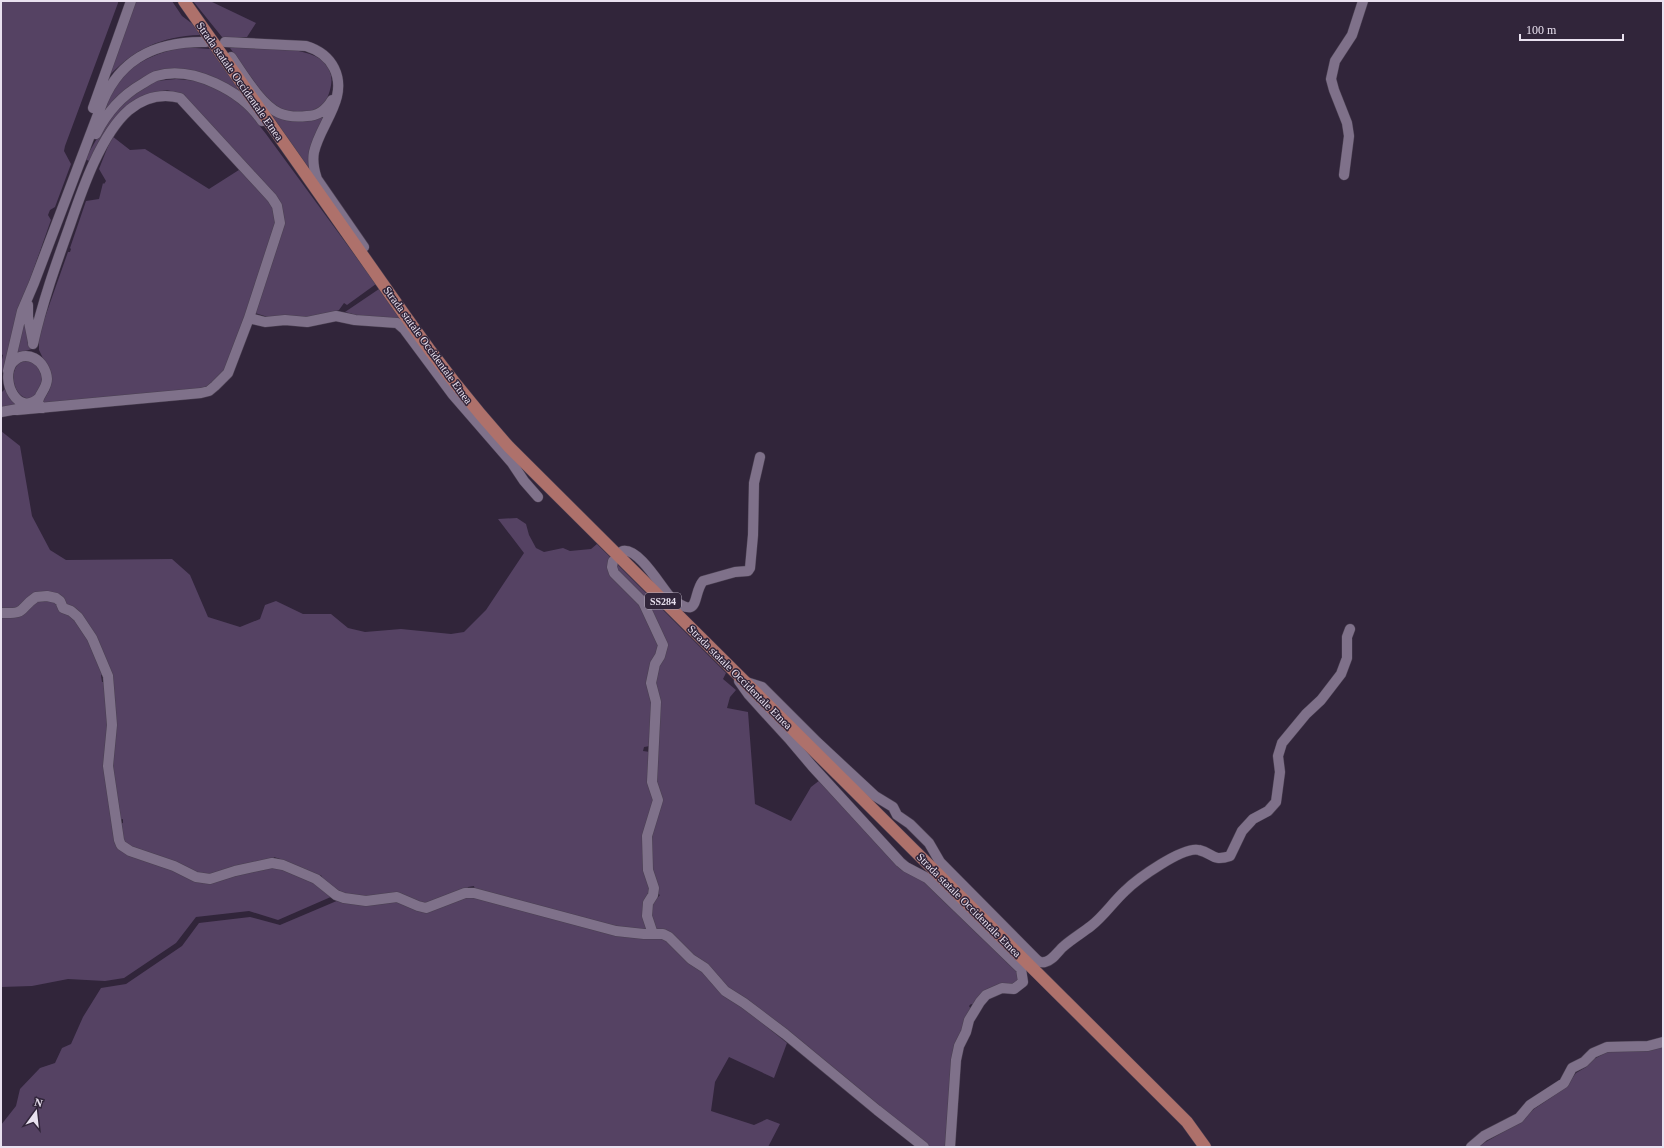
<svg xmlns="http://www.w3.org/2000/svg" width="1664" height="1148" viewBox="0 0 1664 1148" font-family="Georgia,serif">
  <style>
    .green { fill: #554263 }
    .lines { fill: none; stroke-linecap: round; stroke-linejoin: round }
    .minor-casing { stroke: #4b4152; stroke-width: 11 }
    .major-casing { stroke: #4b4152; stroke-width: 13 }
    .minor { stroke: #7f718a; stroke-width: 10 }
    .major { stroke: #ae716b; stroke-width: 12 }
    .labels { text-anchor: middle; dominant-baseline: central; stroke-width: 3; stroke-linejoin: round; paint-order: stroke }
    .shield { fill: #31253a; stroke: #b2a9b9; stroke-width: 1 }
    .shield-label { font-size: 10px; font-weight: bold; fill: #e9e1ef }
    .street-label { font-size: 11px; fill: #e9e1ef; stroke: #31253a }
  </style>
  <rect width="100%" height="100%" fill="#31253a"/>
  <!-- green -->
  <path class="green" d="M1,1h117v2l-53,143 -1,5 7,13 -16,43 -5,3 -2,5 3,5 -30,85 -20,72v-13l2,-9 -2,-1z
    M134,1h38l10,15 12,9 6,10c-39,1 -67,15 -93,43z
    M193,1h17l46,22 -9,14h-25z
    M182,47l28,2 34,45 -3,1 -15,-10 -70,-12 -18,8 -11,7 -23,23c4,-7 6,-16 10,-23 15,-25 41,-34 68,-41z
    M230,48c37,1 128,-9 94,57l-16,8 -12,1 -20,-6 -15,-17z
    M176,79l22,2 27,11 19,14 22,28 110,150 -29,21 -3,-2 -5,7 -13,5 -15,3h-40l-16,-5 27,-100 -95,-111 -2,-7 -18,-5 -19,4 -13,6 -44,62 -6,-3 28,-48 22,-20 21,-10z
    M268,110l58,3 -14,62z
    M112,136l18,14 15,-1 64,40 33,-21 27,29 9,26 -51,145 -10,14 -17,8 -157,13v-2l7,-12 1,-14 -12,-25v-16l29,-82h2l1,-3 -1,-1 16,-47 13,-2 4,-16 1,1 2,-3 -7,-12z
    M379,289l25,34 -25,-2 -34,-9z
    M23,319l2,1 7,29 -14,4h-1z
    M25,359l12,5c4,10 9,18 1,28 -17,22 -38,-22 -13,-33z
    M5,389l3,6 9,9 -16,4v-15z
    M1,431l19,15 12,70 18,34 16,10 106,-1 18,16 18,42 32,10 20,-8 5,-14 11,-4 27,13h28l17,14 17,4 36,-3 50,5 13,-2 22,-22 38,-57 -26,-34 19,-1 9,6 3,11 7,13 8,4 19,-4 7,3 21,-2 6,-5 14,14 -2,8 29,33 22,45 -8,50 -2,52 -6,1 -1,4 7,1 5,44 -9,32 5,57 -2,45 -33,-1 -141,-39 -1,-4 -6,1 -1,3 -40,14 -80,-8 -26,-17 1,-3 -5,-2 -2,2 -33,-14 -2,-3 -6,-2 -1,4 -63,16 -87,-33 -4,-20 4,-1v-4l-3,1 -8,-53 1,-66 -24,-71 -39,-36 -27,14 -22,3z
    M615,562l111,111 -3,6 13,11 -6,7 -3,11 21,4 7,92 36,17 20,-34 9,-7 196,186 3,16 -45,23 -3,-1 -2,2 3,5 -17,41 -7,95h-19l-272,-216 -8,-24 11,-12 -3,-2 -6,-15 -1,-26 3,-30v-138l10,-47 -48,-66z
    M49,598l28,20 28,56 -4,1 1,7h4l14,163 71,33 81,-12 44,16 17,14 -55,24 -29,-9 -53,6 -20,26 -52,35 -19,3 -37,-2 -36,7 -31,1v-371l34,-15z
    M469,895l198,44 44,37 16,22 14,8 46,37 -13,35 -45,-21 -14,25 -4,29 43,14 13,-6 13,5 -12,23h-767v-22l15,-19 4,-17 20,-21 15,-5 7,-15 9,-4 12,-27 18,-29 25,-4 56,-38 17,-23 51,-6 30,8 59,-25 57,1 12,5z
    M1663,1046v101h-186l38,-22 19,-16 31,-21 11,-15 10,-6 8,-8 13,-7z"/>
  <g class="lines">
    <defs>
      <path id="minor" d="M225,42l81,4c13,4 22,10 28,22 15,30 -14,56 -20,84 -2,10 0,18 3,27l47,68
        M231,57c12,17 30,48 48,56 9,4 19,4 28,3 11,0 19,-6 25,-16
        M93,108l38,-107
        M96,134c11,-22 25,-38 46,-50 5,-3 9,-6 14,-8 36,-11 86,15 106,45
        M1344,175l5,-39 -2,-13 -13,-33 -3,-11 4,-18 17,-26 11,-34
        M28,305v12l5,25
        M249,318l16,4 20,-2 22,2 29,-6 19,4 42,3 7,6 49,66 59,68 12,18 14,16
        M8,371l14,-60 12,-28 69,-182c19,-45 56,-60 103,-59
        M39,398c-21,19 -39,-17 -27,-35 14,-16 34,-2 35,16 0,9 -7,14 -9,22v3l5,4
        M17,410l184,-17 8,-2 6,-5 13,-13 21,-55 31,-95 -3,-17 -5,-8 -92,-100c-19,-5 -35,-1 -51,12 -28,24 -47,80 -59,115 -14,39 -28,78 -37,119
        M1,412l22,-4
        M621,552l2,-1c16,-3 38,36 48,47 30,24 21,-4 32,-17l32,-9 13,-1 2,-3 3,-33 1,-52 6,-26
        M613,561l-1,6 2,6 29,29 20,43 -3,11 -5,8 -4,19 5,19 -4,80 6,18 -11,36 1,34 6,18 -1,7 -5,8 -1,13 6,18
        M1,613c27,1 17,-4 35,-16l11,-1 9,2 4,3 3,7 8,3 7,6 14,21 16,38 4,49 -4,41 11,74 2,5 9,6 44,15 22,11 14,2 25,-8 37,-8 11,2 33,14 20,16 8,3 22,3 31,-4 21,9 8,2 39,-15h9l142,38 28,3h19l6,3 22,22 14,9 20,23 19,12 41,31 92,76 47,37
        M739,681l10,14 41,45 22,26 88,96 6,5 21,11 94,91 2,13 -9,7 -12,-1 -16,7 -6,7 -11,18 -3,12 -7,14 -3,14 -6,87
        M743,681l19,6 55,55 58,54 18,11 4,8 13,9 19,19 11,19 95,96c3,3 5,5 10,4 7,-1 13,-11 19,-16 8,-7 18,-13 27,-20 13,-10 22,-24 34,-35 12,-12 58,-45 74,-41 14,3 13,12 31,6l12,-25 11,-12 15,-8 8,-9 4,-30 -2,-16 4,-13 24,-29 15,-14 20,-26 6,-16v-21l3,-8
        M1471,1147l13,-11 35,-18 11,-13 34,-22 8,-15 12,-6 9,-9 14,-6 41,-1 15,-4"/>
      <path id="major" d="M184,1l222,316c32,46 66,89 103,130l659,656 19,19 18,25"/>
    </defs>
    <!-- minor casing -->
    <use href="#minor" class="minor-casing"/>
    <!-- major casing -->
    <use href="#major" class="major-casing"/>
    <!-- minor -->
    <use href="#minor" class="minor"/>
    <!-- major -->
    <use href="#major" class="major"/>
  </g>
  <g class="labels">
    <!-- shield labels -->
    <rect class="shield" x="645" y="593" width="36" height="16" rx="3"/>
    <g class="shield-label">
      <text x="663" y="601">SS284</text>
    </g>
    <!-- street labels -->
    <g class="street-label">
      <text transform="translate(240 81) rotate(55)">Strada statale Occidentale Etnea</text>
      <text transform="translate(428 345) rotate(54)">Strada statale Occidentale Etnea</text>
      <text transform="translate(740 677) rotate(45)">Strada statale Occidentale Etnea</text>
      <text transform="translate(969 905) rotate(45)">Strada statale Occidentale Etnea</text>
    </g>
  </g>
  <!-- border -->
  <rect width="1664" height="1148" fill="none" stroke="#e9e1ef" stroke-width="4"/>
  <!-- north arrow -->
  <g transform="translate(36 1112) rotate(15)" stroke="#31253a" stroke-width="3" paint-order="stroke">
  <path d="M0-3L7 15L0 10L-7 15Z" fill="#e9e1ef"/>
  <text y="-6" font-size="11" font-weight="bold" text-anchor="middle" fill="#e9e1ef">N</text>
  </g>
  <!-- scale -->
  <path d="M1520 34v6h103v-6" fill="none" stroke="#e9e1ef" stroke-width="2"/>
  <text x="1526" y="34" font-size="12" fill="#e9e1ef" stroke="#31253a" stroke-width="3" paint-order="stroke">100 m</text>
</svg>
